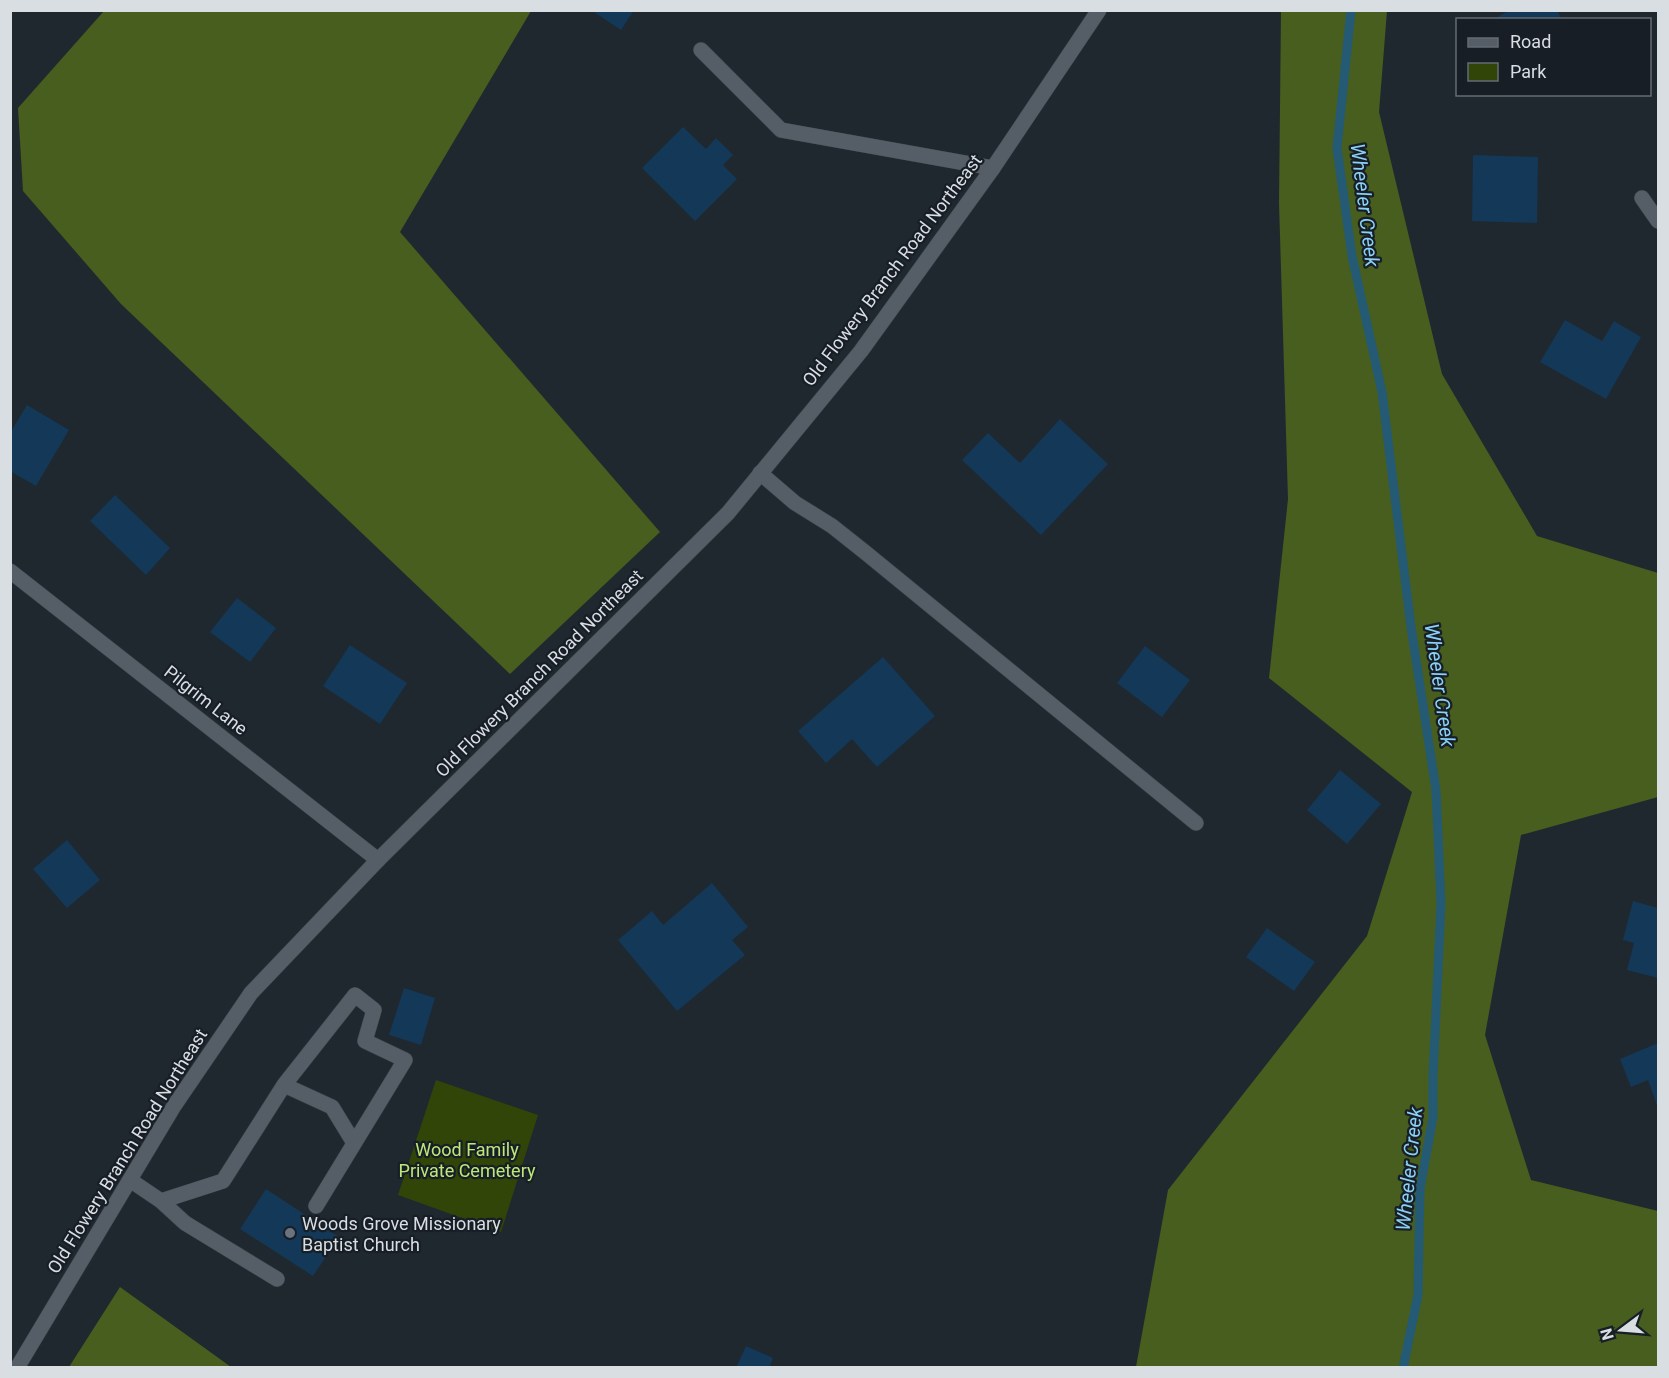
<svg xmlns="http://www.w3.org/2000/svg" width="1669" height="1378" viewBox="0 0 1669 1378" font-family="Roboto,sans-serif">
  <style>
    .green { fill: #314508 }
    .forest { fill: #475e1e }
    .lines { fill: none; stroke-linecap: round; stroke-linejoin: round }
    .stream { stroke: #255a74; stroke-width: 9 }
    .building { fill: #133858 }
    .service-casing { stroke: #3c4248; stroke-width: 16 }
    .minor-casing { stroke: #3c4248; stroke-width: 16 }
    .tertiary-casing { stroke: #3c4248; stroke-width: 16 }
    .service { stroke: #555d66; stroke-width: 15 }
    .minor { stroke: #555d66; stroke-width: 15 }
    .tertiary { stroke: #555d66; stroke-width: 15 }
    .worship-dot { fill: #6b7280; stroke: #171e26; stroke-width: 2 }
    .labels { text-anchor: middle; dominant-baseline: central; stroke-width: 4.5; stroke-linejoin: round; paint-order: stroke }
    .street-label { font-size: 18px; fill: #d9dee3; stroke: #171e26 }
    .park-label { font-size: 18px; fill: #bde879; stroke: #171e26 }
    .poi-label { font-size: 18px; fill: #d9dee3; stroke: #171e26; text-anchor: start }
    .water-label { font-size: 20px; font-style: italic; fill: #8ad0f7; stroke: #171e26 }
  </style>
  <rect width="100%" height="100%" fill="#20282f"/>
  <!-- green -->
  <path class="green" d="M436,1080l102,35 -37,117 -103,-37z"/>
  <!-- forest -->
  <path class="forest" d="M104,11h427l-131,221 260,300 -150,142 -389,-370 -98,-113 -5,-83z
    M1281,11h106l-8,101 63,262 95,162 121,37v224l-137,38 -36,200 46,145 127,31v156h-522l32,-177 199,-254 45,-144 -143,-114 19,-179 -9,-296z
    M120,1287l111,80h-162z"/>
  <g class="lines">
    <!-- stream -->
    <path class="stream" d="M1351,10l-14,138 15,108 30,136 29,235 25,163 5,114 -8,172v41l-13,72 -2,106 -15,73"/>
  </g>
  <!-- building -->
  <path class="building" d="M591,10h43l-13,20z
    M1510,10h47l5,10h-70z
    M683,127l23,22 10,-11 17,17 -10,10 14,14 -42,42 -53,-53z
    M1473,155l65,2 -1,66 -65,-2z
    M1565,320l37,21 12,-20 27,16 -35,62 -66,-37z
    M27,405l42,25 -33,56 -26,-15v-38z
    M1060,419l48,45 -67,71 -79,-75 26,-27 32,30z
    M115,495l55,53 -24,27 -56,-54z
    M237,598l39,30 -26,34 -40,-30z
    M350,645l57,38 -27,41 -57,-38z
    M1145,646l45,34 -28,37 -45,-34z
    M883,657l52,59 -58,51 -25,-28 -26,24 -28,-32z
    M1340,770l41,34 -34,40 -40,-34z
    M67,840l33,40 -33,28 -34,-39z
    M712,883l36,44 -16,13 13,15 -68,56 -59,-71 34,-29 11,14z
    M1633,901l25,7v70l-31,-8 7,-27 -11,-3z
    M1267,928l48,34 -21,29 -48,-34z
    M404,988l31,10 -14,47 -32,-10z
    M1658,1043v65l-10,-28 -17,7 -11,-28z
    M266,1189l73,48 -26,39 -73,-47z
    M746,1346l27,12 -4,10h-33z"/>
  <g class="lines">
    <defs>
      <path id="service" d="M701,50l80,80 212,38
        M760,473l35,30 37,23 34,27 330,270
        M284,1085l48,22 22,36
        M130,1180l31,21 24,22 92,56
        M161,1201l62,-20 61,-96 71,-90 19,15 -9,31 40,19 -89,146"/>
      <path id="minor" d="M1642,198l16,23
        M10,571l368,289"/>
      <path id="tertiary" d="M17,1368l157,-262 77,-113 127,-133 350,-347 133,-162 132,-183 106,-158"/>
    </defs>
    <!-- service casing -->
    <use href="#service" class="service-casing"/>
    <!-- minor casing -->
    <use href="#minor" class="minor-casing"/>
    <!-- tertiary casing -->
    <use href="#tertiary" class="tertiary-casing"/>
    <!-- service -->
    <use href="#service" class="service"/>
    <!-- minor -->
    <use href="#minor" class="minor"/>
    <!-- tertiary -->
    <use href="#tertiary" class="tertiary"/>
  </g>
  <!-- markers -->
  <circle class="worship-dot" cx="290" cy="1233" r="6"/>
  <g class="labels">
    <!-- street labels -->
    <g class="street-label">
      <text transform="translate(892 270) rotate(-53)">Old Flowery Branch Road Northeast</text>
      <text transform="translate(539 673) rotate(-45)">Old Flowery Branch Road Northeast</text>
      <text transform="translate(206 700) rotate(38)">Pilgrim Lane</text>
      <text transform="translate(127 1151) rotate(-58)">Old Flowery Branch Road Northeast</text>
    </g>
    <!-- park labels -->
    <g class="park-label">
      <text x="467" y="1149">Wood Family<tspan x="467" dy="21">Private Cemetery</tspan></text>
    </g>
    <!-- poi labels -->
    <g class="poi-label">
      <text x="302" y="1223">Woods Grove Missionary<tspan x="302" dy="21">Baptist Church</tspan></text>
    </g>
    <!-- water labels -->
    <g class="water-label">
      <text transform="translate(1365 205) rotate(83)">Wheeler Creek</text>
      <text transform="translate(1440 685) rotate(82)">Wheeler Creek</text>
      <text transform="translate(1409 1169) rotate(-84)">Wheeler Creek</text>
    </g>
  </g>
  <!-- border -->
  <rect width="1669" height="1378" fill="none" stroke="#d9dee3" stroke-width="24"/>
  <!-- legend -->
  <rect x="1456" y="18" width="195" height="78" fill="#171e26" stroke="#656b72" stroke-width="1.5"/>
  <rect x="1468" y="38" width="30" height="9" fill="#555d66" stroke="#656b72" stroke-width="1.5"/>
  <text x="1510" y="48" font-size="18" fill="#d9dee3">Road</text>
  <rect x="1468" y="63" width="30" height="18" fill="#314508" stroke="#656b72" stroke-width="1.5"/>
  <text x="1510" y="78" font-size="18" fill="#d9dee3">Park</text>
  <!-- north arrow -->
  <g transform="translate(1621 1330) rotate(254)" stroke="#171e26" stroke-width="4.5" paint-order="stroke">
  <path d="M0-4.5L10 22L0 15L-10 22Z" fill="#d9dee3"/>
  <text y="-9" font-size="16" font-weight="bold" text-anchor="middle" fill="#d9dee3">N</text>
  </g>
</svg>
